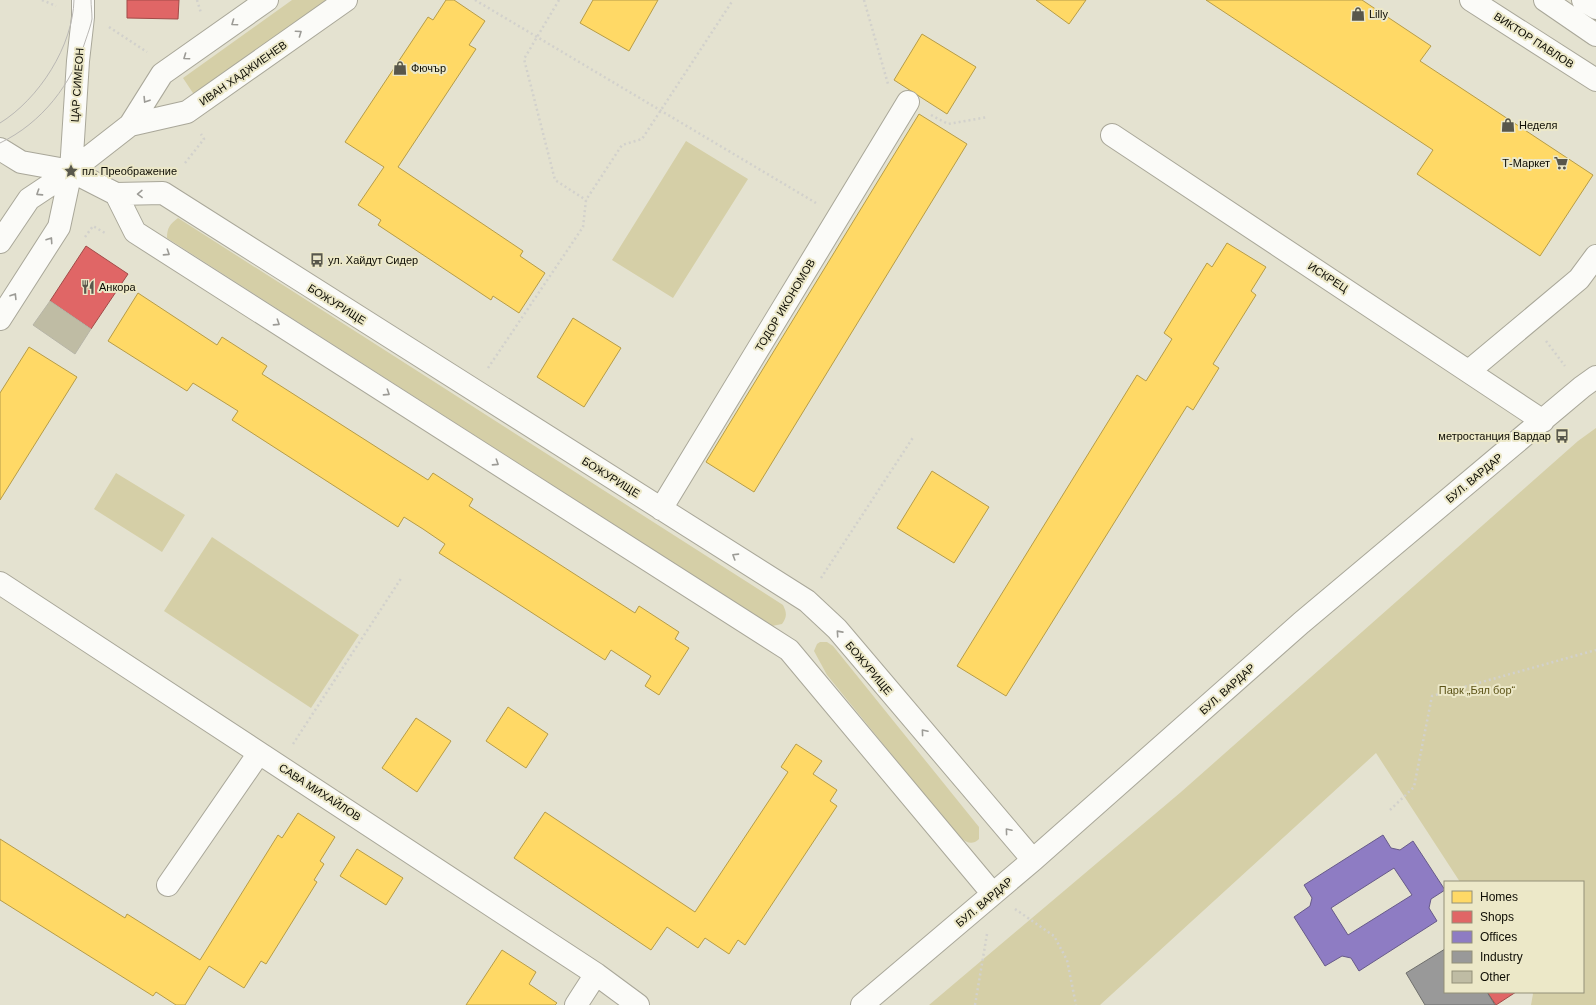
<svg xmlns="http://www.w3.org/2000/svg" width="1596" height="1005" viewBox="0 0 1596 1005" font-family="Arial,sans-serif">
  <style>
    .green { fill: #d5cfa7 }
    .homes { fill: #ffd966; stroke: #b69c48 }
    .shops { fill: #e06666; stroke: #a14b48 }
    .offices { fill: #8e7cc3; stroke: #675a89; fill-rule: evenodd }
    .industry { fill: #999; stroke: #6f6f6c }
    .building { fill: #bfbca4; stroke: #b7b5a7 }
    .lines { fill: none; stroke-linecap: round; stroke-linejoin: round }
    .minor-casing { stroke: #a9a799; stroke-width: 24 }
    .path { stroke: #d2d1cc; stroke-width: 2.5; stroke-dasharray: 2 3; stroke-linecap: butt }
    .minor { stroke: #fbfbf8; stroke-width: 22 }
    .tram { stroke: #bab8b4; stroke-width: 1 }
    .oneway { stroke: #9c9b96 }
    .labels { text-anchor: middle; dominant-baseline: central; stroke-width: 4; stroke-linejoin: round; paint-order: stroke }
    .poi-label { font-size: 11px; fill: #0d0c03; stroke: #ece8c8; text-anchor: start }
    .street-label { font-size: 11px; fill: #0d0c03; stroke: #ece8c8 }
    .park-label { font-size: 11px; fill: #5c5317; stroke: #ece8c8 }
  </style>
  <rect width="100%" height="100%" fill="#e4e2d0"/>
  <!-- green -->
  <path class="green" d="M292,0h42l-137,99 -14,-21z
    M686,141l62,38 -75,119 -61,-38z
    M178,218l605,387c4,8 4,12 -1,19l-10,2 -605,-388c0,-10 3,-14 11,-20z
    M1596,428v577h-65l2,-11 -1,-2h51v-110h-123l-84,-129 -276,252h-171l252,-213 397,-351z
    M116,473l69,42 -23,37 -68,-43z
    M212,537l147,98 -48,73 -147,-97z
    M820,642h7l6,4 146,181v12c-10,10 -19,-2 -26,-9l-126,-155 -13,-24 3,-7z"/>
  <!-- homes -->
  <path class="homes" d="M446,0h8l31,21 -16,24 7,4 -78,118 125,84 -3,5 25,17 -26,40 -26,-17 -2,4 -24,-16 -89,-59 3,-5 -23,-15 26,-38 -39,-25 83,-125 5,3z
    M593,0h65l-29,51 -49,-28z
    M1036,0h50l-17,24z
    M1206,0h156l69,46 -11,15 173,114 -53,81 -123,-82 16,-24z
    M922,34l54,33 -29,47 -53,-34z
    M919,114l48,30 -213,348 -48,-30z
    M1227,243l39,24 -15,24 5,4 -43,69 6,4 -26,42 -6,-4 -181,290 -49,-30 180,-291 9,6 26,-42 -8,-6 43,-70 5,4z
    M138,293l79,52 5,-8 45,29 -5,8 166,106 5,-7 40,26 -4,7 166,107 4,-7 40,26 -4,7 14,9 -30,47 -14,-9 6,-10 -40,-26 -6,10 -119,-77 -47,-30 6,-9 -22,-15 -19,-12 -6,10 -166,-107 6,-9 -45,-28 -6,8 -79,-50z
    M573,318l48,30 -37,59 -47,-30z
    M29,347l48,30 -77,123v-107z
    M932,471l57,36 -35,56 -57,-35z
    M508,707l40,27 -22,34 -40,-27z
    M416,718l35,23 -34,51 -35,-24z
    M796,744l26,17 -9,13 24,16 -7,11 7,5 -92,139 -7,-5 -9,14 -24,-16 -7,10 -31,-21 -16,23 -137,-92 31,-46 150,100 93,-140 -7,-5z
    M298,813l37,24 -15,24 4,3 -10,16 3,2 -51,82 -5,-3 -17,27 -35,-22 -24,39h-9l-20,-13 -3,4 -153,-96v-61l125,79 2,-4 73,46 78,-125 4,3z
    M357,849l46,29 -17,27 -46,-29z
    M502,950l34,22 -7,12 28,19 -2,2h-89z"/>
  <!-- shops -->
  <path class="shops" d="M127,0h52l-1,19 -51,-1z
    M86,246l42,28 -37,55 -41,-28z
    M1487,992h29l-20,13z"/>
  <!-- offices -->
  <path class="offices" d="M1383,835l8,13 9,2 13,-9 32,49 -14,9 -2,9 8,13 -78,50 -8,-13 -9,-2 -17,10 -31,-49 16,-11 2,-8 -8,-13zM1394,868l18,27 -64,40 -17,-27z"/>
  <!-- industry -->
  <path class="industry" d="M1445,949v43h42l8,13h-70l-19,-32z"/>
  <!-- building -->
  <path class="building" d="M50,301l41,28 -16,25 -42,-29z"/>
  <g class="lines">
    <defs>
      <path id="minor" d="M1471,0l125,80
        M1545,0l51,35
        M1583,0l13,8
        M130,125l57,-13 159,-112
        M1112,135l431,286
        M0,149l21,13 50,9 45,23 47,-1 644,408 30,28 196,231
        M116,194l19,38 654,418 204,244
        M0,242l29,-43 42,-28 59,-46 32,-51 105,-74
        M0,319l59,-92 12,-56 7,-110 5,-44v-17
        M1469,371l110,-92 17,-23
        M661,509l247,-407
        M0,583l506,332 90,59 42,31
        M168,885l91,-132
        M576,1005l20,-31
        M862,1005l171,-145 268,-237 281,-236 14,-10"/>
    </defs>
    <!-- minor casing -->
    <use href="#minor" class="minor-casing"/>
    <!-- path -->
    <path class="path" d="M42,0l14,6
      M197,0l4,13
      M475,0l341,203
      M559,0l-35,59 31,121 31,20
      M864,0l24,84
      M109,27l38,25
      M931,115l17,9 40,-7
      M185,163l19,-24 -3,-5
      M85,237l8,-11 12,7
      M1546,341l19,25
      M488,368l95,-141 3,-27 36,-55 20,-6 91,-139
      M821,578l93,-142
      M293,744l109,-167
      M1390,810l24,-23 18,-91 164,-46
      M1015,909l39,27 13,24 9,45
      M975,1005l12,-71"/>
    <!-- minor -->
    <use href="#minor" class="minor"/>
    <!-- tram -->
    <path class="tram" d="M0,123c39,-24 73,-77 74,-123
      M0,143c42,-20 72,-59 86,-104 2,-6 5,-14 6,-20 0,-7 -1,-13 -1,-19"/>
  </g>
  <!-- one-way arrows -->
  <defs><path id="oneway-chevron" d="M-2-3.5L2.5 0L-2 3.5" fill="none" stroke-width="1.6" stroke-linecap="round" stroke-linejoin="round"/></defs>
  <g class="oneway">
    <use href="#oneway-chevron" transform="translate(234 23) rotate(145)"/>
    <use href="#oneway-chevron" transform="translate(299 33) rotate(-35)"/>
    <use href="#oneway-chevron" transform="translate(186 57) rotate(145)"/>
    <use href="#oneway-chevron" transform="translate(146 100) rotate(122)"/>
    <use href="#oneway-chevron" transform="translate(39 193) rotate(147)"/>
    <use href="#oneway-chevron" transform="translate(140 194) rotate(179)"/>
    <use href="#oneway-chevron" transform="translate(50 240) rotate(-56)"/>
    <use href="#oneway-chevron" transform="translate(167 253) rotate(33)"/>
    <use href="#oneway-chevron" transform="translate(14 296) rotate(-58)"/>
    <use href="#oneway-chevron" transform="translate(277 323) rotate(33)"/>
    <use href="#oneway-chevron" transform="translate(387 393) rotate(33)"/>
    <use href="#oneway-chevron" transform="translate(496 463) rotate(33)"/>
    <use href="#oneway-chevron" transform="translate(735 556) rotate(-148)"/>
    <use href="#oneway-chevron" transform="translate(839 633) rotate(-132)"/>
    <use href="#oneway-chevron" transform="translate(924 732) rotate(-130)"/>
    <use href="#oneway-chevron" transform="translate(1008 831) rotate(-130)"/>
  </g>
  <!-- icons -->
  <defs>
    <symbol id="shop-bare" viewBox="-9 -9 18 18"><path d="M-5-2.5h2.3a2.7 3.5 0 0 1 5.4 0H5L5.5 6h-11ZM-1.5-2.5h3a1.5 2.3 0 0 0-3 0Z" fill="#58574b" stroke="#ece8c8" stroke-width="2.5" paint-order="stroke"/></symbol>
    <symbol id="supermarket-bare" viewBox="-9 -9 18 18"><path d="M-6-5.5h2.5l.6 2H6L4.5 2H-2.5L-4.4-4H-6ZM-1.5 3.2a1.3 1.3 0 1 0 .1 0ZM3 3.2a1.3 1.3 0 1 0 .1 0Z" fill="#58574b" stroke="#ece8c8" stroke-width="2.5" paint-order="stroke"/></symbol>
    <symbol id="sight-bare" viewBox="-9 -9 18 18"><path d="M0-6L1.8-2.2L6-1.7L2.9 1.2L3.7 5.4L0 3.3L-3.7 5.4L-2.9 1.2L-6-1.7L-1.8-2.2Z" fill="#58574b" stroke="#ece8c8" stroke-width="2.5" paint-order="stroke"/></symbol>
    <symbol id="bus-bare" viewBox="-9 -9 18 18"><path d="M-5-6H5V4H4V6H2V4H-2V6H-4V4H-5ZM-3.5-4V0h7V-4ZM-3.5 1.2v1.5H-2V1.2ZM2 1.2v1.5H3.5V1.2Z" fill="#58574b" stroke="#ece8c8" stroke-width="2.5" paint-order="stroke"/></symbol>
    <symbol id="restaurant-bare" viewBox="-9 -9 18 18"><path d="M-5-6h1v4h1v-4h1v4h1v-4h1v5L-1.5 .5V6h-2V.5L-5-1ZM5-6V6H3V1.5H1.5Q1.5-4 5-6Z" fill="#58574b" stroke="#ece8c8" stroke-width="2.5" paint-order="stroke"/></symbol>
  </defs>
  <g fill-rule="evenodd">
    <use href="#shop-bare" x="1348" y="4" width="20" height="20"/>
    <use href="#shop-bare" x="390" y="58" width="20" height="20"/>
    <use href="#shop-bare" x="1498" y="115" width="20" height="20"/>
    <use href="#supermarket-bare" x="1551" y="153" width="20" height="20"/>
    <use href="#sight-bare" x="61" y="161" width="20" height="20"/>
    <use href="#bus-bare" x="307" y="250" width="20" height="20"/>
    <use href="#restaurant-bare" x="78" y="277" width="20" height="20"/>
    <use href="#bus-bare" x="1552" y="426" width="20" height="20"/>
  </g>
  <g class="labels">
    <!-- poi labels -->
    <g class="poi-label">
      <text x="1369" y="14">Lilly</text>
      <text x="411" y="68">Фючър</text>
      <text x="1519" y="125">Неделя</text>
      <text x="1550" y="163" text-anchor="end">Т-Маркет</text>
      <text x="82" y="171">пл. Преображение</text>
      <text x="328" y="260">ул. Хайдут Сидер</text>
      <text x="99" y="287">Анкора</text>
      <text x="1551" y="436" text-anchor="end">метростанция Вардар</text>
    </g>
    <!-- street labels -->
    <g class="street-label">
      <text transform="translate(1534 40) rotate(33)">ВИКТОР ПАВЛОВ</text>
      <text transform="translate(243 73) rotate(-35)">ИВАН ХАДЖИЕНЕВ</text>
      <text transform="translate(77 85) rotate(-86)">ЦАР СИМЕОН</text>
      <text transform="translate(1328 277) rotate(33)">ИСКРЕЦ</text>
      <text transform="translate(337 304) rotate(32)">БОЖУРИЩЕ</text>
      <text transform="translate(785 305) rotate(-59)">ТОДОР ИКОНОМОВ</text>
      <text transform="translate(611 477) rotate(32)">БОЖУРИЩЕ</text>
      <text transform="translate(1474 478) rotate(-40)">БУЛ. ВАРДАР</text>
      <text transform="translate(869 668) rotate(50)">БОЖУРИЩЕ</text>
      <text transform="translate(1227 689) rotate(-42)">БУЛ. ВАРДАР</text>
      <text transform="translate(320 792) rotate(33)">САВА МИХАЙЛОВ</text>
      <text transform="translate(984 902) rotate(-40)">БУЛ. ВАРДАР</text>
    </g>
    <!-- park labels -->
    <g class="park-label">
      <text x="1477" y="690">Парк „Бял бор“</text>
    </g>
  </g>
  <!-- legend -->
  <rect x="1444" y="881" width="140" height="112" fill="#ece8c8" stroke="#939079"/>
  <rect x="1452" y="891" width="20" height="12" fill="#ffd966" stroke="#939079"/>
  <text x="1480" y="901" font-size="12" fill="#0d0c03">Homes</text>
  <rect x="1452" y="911" width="20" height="12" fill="#e06666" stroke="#939079"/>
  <text x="1480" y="921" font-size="12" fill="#0d0c03">Shops</text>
  <rect x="1452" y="931" width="20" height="12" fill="#8e7cc3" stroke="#939079"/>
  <text x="1480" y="941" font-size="12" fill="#0d0c03">Offices</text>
  <rect x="1452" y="951" width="20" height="12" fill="#999999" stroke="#939079"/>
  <text x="1480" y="961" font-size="12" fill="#0d0c03">Industry</text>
  <rect x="1452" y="971" width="20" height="12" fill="#bfbca4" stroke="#939079"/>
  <text x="1480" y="981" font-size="12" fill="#0d0c03">Other</text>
</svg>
